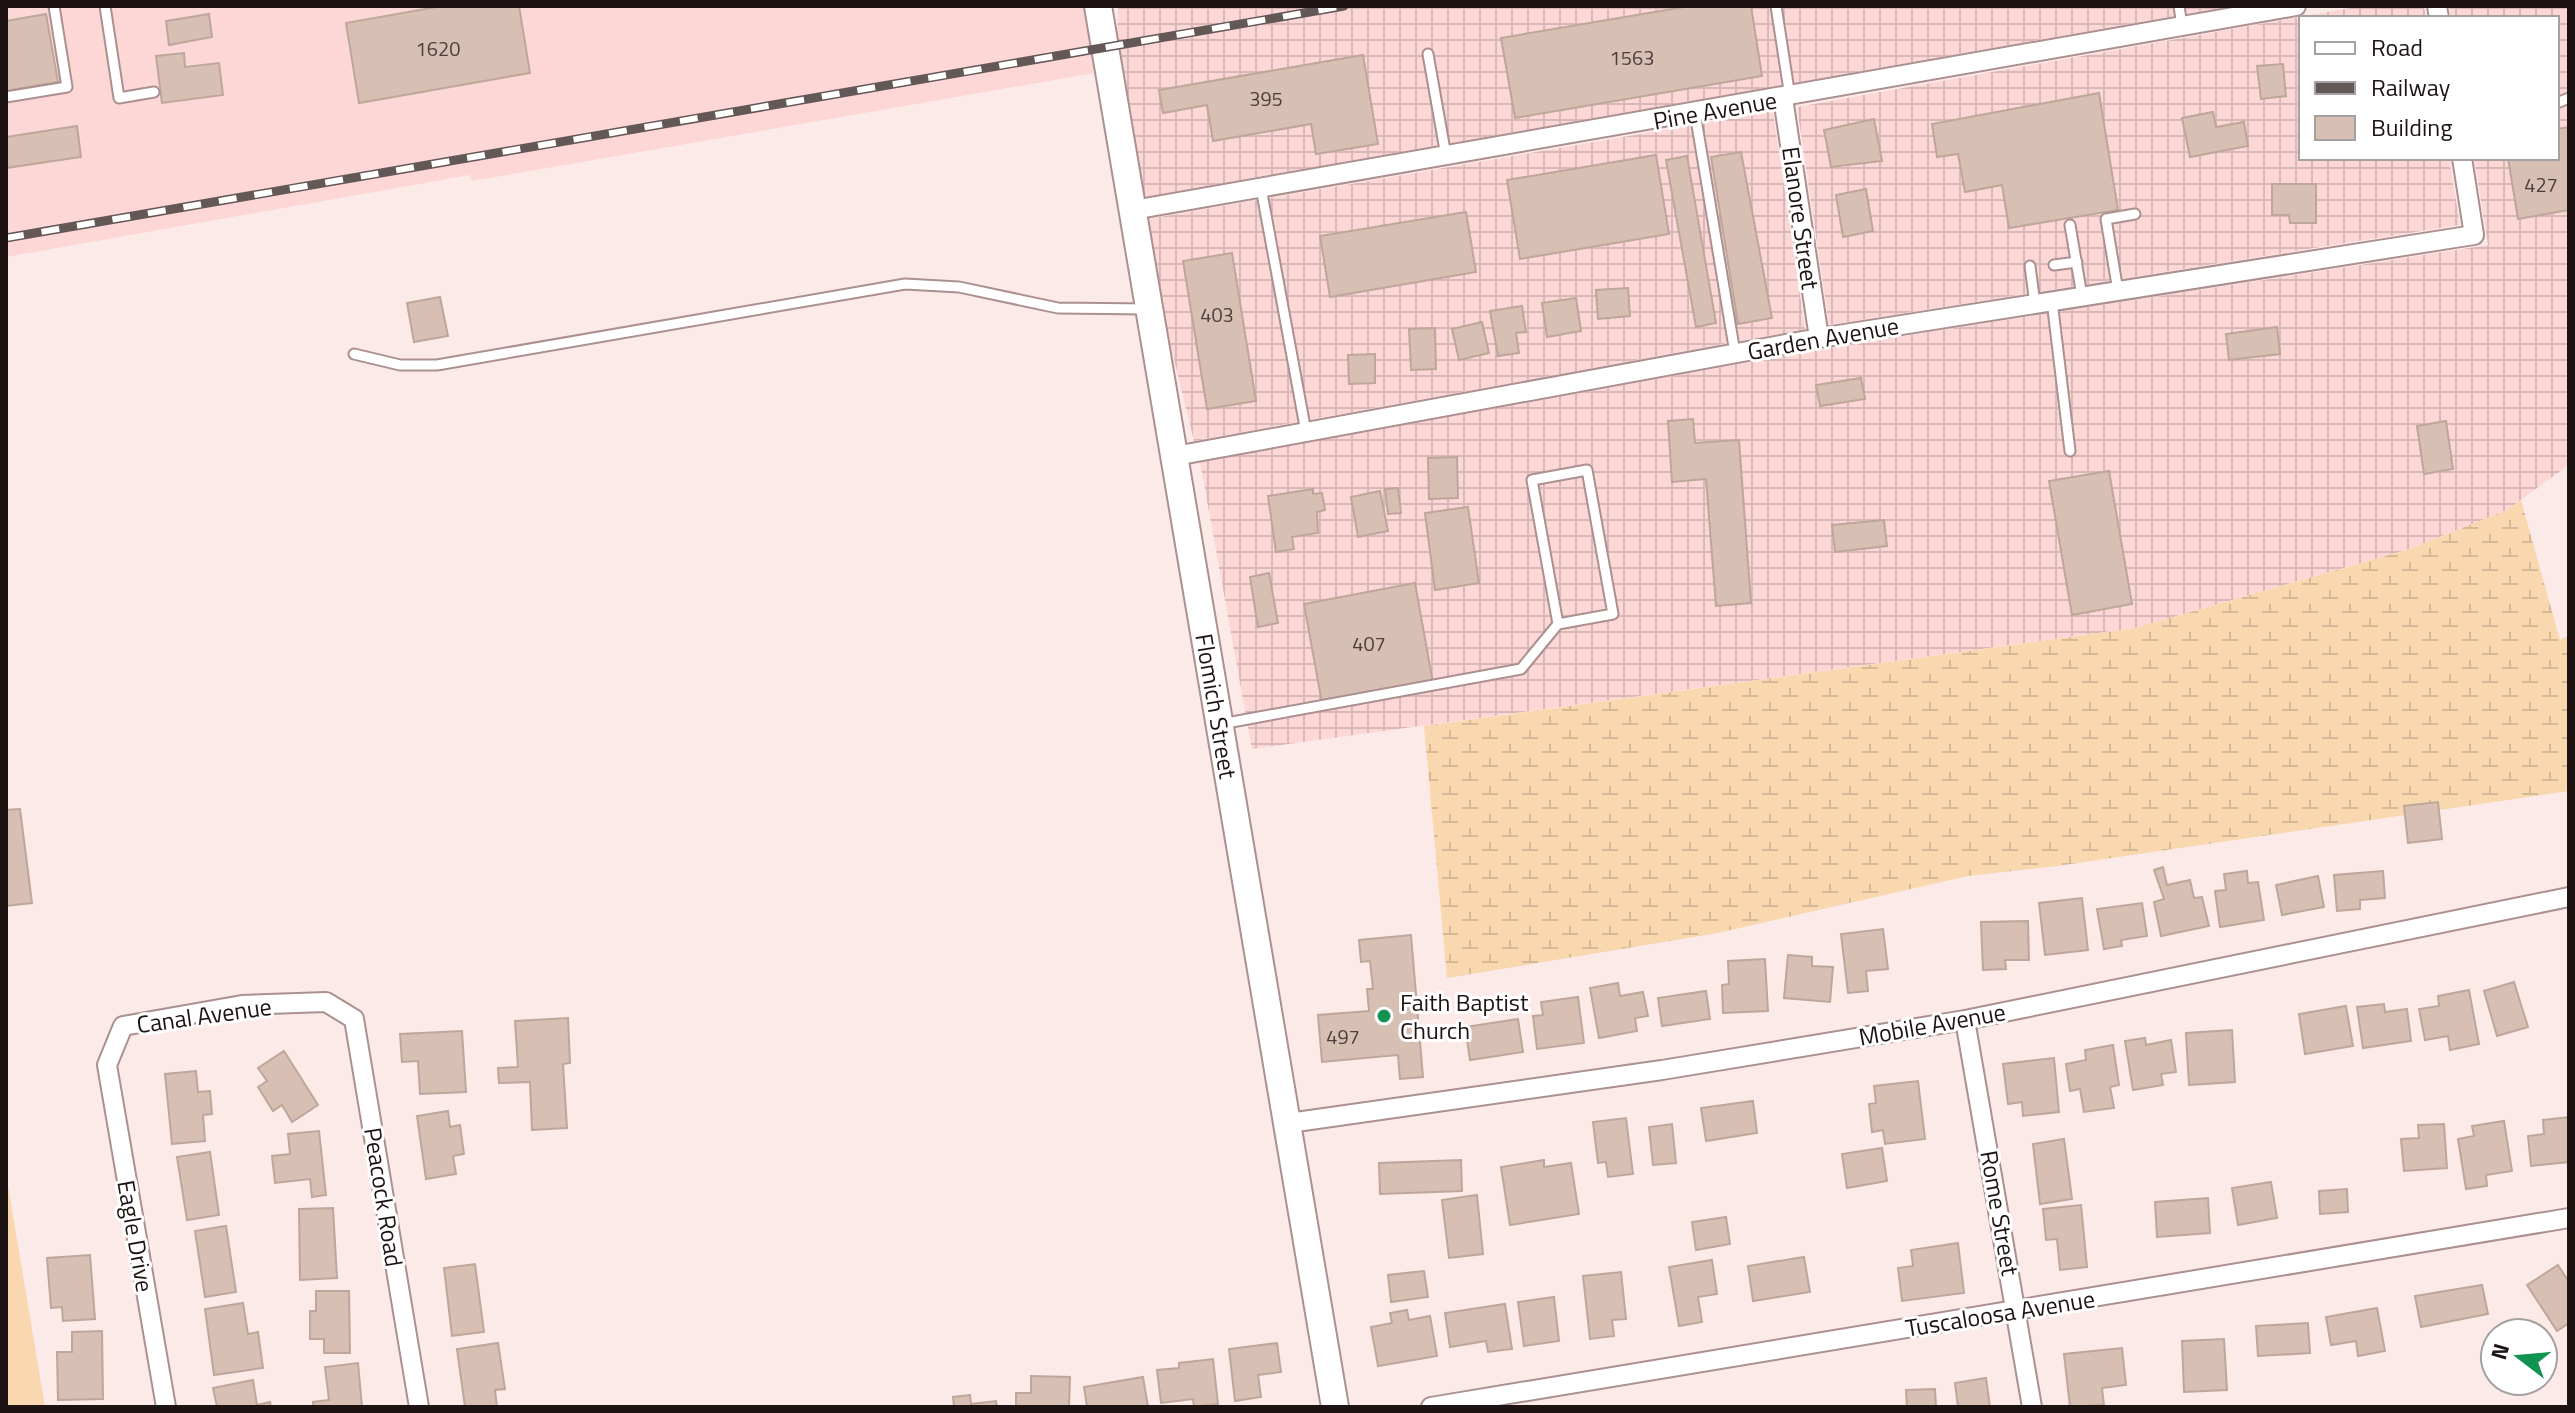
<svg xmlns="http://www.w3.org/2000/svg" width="2575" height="1413" viewBox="0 0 2575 1413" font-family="'Titillium Web',sans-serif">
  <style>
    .built { fill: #fdd7d6 }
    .industrial { fill: url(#industrial-grid) }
    .grass { fill: #f9d8af }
    .wetland { fill: url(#wetland-marsh) }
    .building { fill: #d8bfb3; stroke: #bea69a; stroke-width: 2 }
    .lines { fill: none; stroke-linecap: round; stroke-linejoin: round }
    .lane-casing { stroke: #ab908f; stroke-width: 13 }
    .street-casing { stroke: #ab908f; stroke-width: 22 }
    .secondary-casing { stroke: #ab908f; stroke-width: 30 }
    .lane { stroke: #fff; stroke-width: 9 }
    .street { stroke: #fff; stroke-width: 18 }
    .secondary { stroke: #fff; stroke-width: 26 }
    .rail-casing { stroke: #645857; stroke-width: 9 }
    .rail { stroke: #fff; stroke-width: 6; stroke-dasharray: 18; stroke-linecap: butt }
    .poi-dot { fill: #139351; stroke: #fff; stroke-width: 3 }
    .labels { text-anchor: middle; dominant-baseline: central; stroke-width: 6; stroke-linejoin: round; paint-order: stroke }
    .number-label { font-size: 20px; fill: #4c3e3b }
    .street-label { font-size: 24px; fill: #1d1313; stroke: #fff }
    .poi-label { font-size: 24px; fill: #1d1313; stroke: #fff; text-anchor: start }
  </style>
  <defs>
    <pattern id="industrial-grid" width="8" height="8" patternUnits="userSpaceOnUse" patternTransform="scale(2)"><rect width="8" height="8" fill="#fdd7d6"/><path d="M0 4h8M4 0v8" fill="none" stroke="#d8b8b7"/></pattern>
    <pattern id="wetland-marsh" width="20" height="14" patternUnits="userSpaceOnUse" patternTransform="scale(2)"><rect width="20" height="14" fill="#f9d8af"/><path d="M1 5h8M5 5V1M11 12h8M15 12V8" fill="none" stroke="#d5b896"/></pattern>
  </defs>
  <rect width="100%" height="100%" fill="#fceae9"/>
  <!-- built -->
  <path class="built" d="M6,6h1079l10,67 -623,108 -2,-6 -464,82z"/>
  <!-- industrial -->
  <path class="industrial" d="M1118,6h1114l-1088,191 -27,-151z
    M2361,6h63l2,12h-125v140h148l11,67 -631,100 -32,-218z
    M2449,6h120v459l-62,45 -97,39 -275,79 -883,121 -52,-287 633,-115 655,-102 -14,-87h83v-140h-106z
    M1773,111l32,218 -611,112 -28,-114 -18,-108z"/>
  <!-- grass -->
  <path class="grass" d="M6,1174l39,233h-39z"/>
  <!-- wetland -->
  <path class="wetland" d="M2521,500l39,140 9,-5v156l-512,75 -89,10 -250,57 -271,45 -23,-252 711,-98 275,-79 97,-39z"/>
  <!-- building -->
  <path class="building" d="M442,6h77l11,67 -171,30 -13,-80z
    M1690,6h61l11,70 -247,42 -14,-80z
    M46,14l12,68 -52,9v-70z
    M209,14l3,23 -43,8 -3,-24z
    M184,53l1,14 34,-4 4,32 -61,8 -6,-47z
    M1363,55l15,89 -62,10 -5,-30 -98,17 -6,-36 -44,8 -4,-23z
    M2283,64l3,32 -25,3 -4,-33z
    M2099,93l19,117 -109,18 -7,-43 -37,7 -7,-38 -21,3 -5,-33z
    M2213,112l3,15 28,-5 4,24 -58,11 -8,-39z
    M1874,119l8,42 -51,6 -7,-37z
    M77,126l4,31 -75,11v-31z
    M2569,127v83l-51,9 -10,-61h49v-29z
    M1741,152l31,166 -34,6 -27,-167z
    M1656,155l13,79 -149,25 -13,-79z
    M1687,156l29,167 -20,4 -30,-167z
    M2272,184h44v39h-26l-1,-8h-17z
    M1866,189l7,42 -30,6 -7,-42z
    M1466,212l10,60 -146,25 -10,-61z
    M1232,253l24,148 -49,8 -24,-148z
    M1628,288l2,28 -32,3 -2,-29z
    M440,297l8,39 -34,6 -7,-39z
    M1576,298l5,33 -34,6 -5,-34z
    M1522,306l4,26 -10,1 3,20 -21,3 -8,-45z
    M1482,322l7,31 -30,7 -7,-31z
    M2277,327l3,27 -51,6 -3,-26z
    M1435,328l1,41 -25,1 -2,-41z
    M1375,354v29l-26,1 -1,-29z
    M1861,378l4,21 -45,7 -4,-21z
    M1693,419l2,24 44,-3 12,163 -35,3 -10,-127 -34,3 -4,-61z
    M2446,421l7,48 -29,5 -7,-48z
    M1457,457l1,41 -29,1 -1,-41z
    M2109,471l23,133 -60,11 -23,-134z
    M1398,488l3,25 -13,1 -3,-25z
    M1313,489v5l9,-1 3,17 -8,2 1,21 -26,4 2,12 -18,3 -8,-56z
    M1380,491l8,40 -30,6 -7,-40z
    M1468,507l11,76 -44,7 -10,-77z
    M1884,520l3,26 -52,6 -3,-27z
    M1269,573l9,50 -20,4 -8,-50z
    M1415,583l18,100 -111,20 -18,-99z
    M2438,802l4,37 -34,4 -4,-37z
    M20,809l12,94 -26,3v-96z
    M2163,867l4,18 23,-5 4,18 8,-1 7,29 -48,10 -7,-34 10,-3 -10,-29z
    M2247,871l1,12 10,-1 6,38 -44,7 -5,-36 11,-1 -2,-16z
    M2383,871l2,27 -25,2v9l-23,2 -3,-36z
    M2318,876l6,31 -42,8 -6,-30z
    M2082,898l6,52 -43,5 -6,-52z
    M2142,903l5,33 -26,4 1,6 -18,3 -7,-40z
    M2028,921l1,39h-24l1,9 -23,1 -2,-48z
    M1883,929l5,40 -22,2 2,20 -20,2 -7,-59z
    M1411,935l12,142 -23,2 -2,-24 -76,7 -4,-47 51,-4 -2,-22h6l-3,-28 -9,1 -2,-22z
    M1788,955l24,2v9l21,1 -3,35 -46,-4z
    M1765,959l3,52 -45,2 -1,-28 7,-1 -1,-23z
    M2514,982l14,45 -31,9 -13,-45z
    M1618,983l2,13 23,-4 5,24 -13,2 2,13 -38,7 -9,-50z
    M2469,990l10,54 -29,6 -2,-14 -23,4 -6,-31 20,-3 -1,-10z
    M1706,991l4,28 -48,7 -4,-28z
    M1578,997l6,46 -47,6 -4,-33 10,-1 -2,-13z
    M2384,1004l1,8 22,-3 4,32 -48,7 -6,-41z
    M2346,1006l7,40 -48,8 -6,-40z
    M568,1018l2,45 -7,1 4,64 -35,2 -2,-48 -31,1 -1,-15 20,-1 -3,-46z
    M1518,1019l5,33 -53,8 -5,-33z
    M2232,1030l3,52 -46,3 -3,-52z
    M462,1031l4,61 -46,2 -2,-33 -16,1 -2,-28z
    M2145,1038l1,7 25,-5 5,32 -15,2 2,11 -30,5 -8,-49z
    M2113,1045l6,40 -9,2 4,21 -30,4 -4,-23 -10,2 -4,-27 20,-4 -1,-10z
    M284,1051l34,54 -26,17 -10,-17 -9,6 -15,-24 9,-6 -9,-13z
    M2054,1058l5,54 -36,4 -1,-14 -14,2 -5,-40z
    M196,1071l2,21 12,-1 2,23 -9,1 2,26 -33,3 -7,-70z
    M1918,1081l7,58 -40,5 -2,-14 -11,2 -3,-28 7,-1 -2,-17z
    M1753,1101l4,32 -51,8 -5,-33z
    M448,1111l2,16 10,-2 4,29 -11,2 3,18 -30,5 -9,-63z
    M2569,1117v45l-38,4 -3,-30 16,-2 -1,-14z
    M1626,1118l7,56 -25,3 -2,-15 -8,1 -5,-41z
    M2504,1121l8,50 -26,4 1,11 -21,3 -8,-50 16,-3 -2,-10z
    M1672,1124l4,39 -23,2 -4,-38z
    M2444,1124l3,44 -43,3 -3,-32 18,-1 -1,-13z
    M319,1131l7,64 -14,2 -2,-18 -35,4 -3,-27 18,-2 -2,-20z
    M2064,1139l8,60 -32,5 -7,-60z
    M1882,1148l5,33 -40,7 -5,-34z
    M210,1152l9,63 -32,5 -10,-63z
    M1461,1160l1,31 -82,3 -1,-31z
    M1544,1160v7l27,-4 8,51 -69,11 -9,-58z
    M2271,1182l6,36 -39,7 -6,-37z
    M2347,1189l1,23 -28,2 -1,-23z
    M1477,1195l6,59 -34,4 -7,-58z
    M2208,1198l2,35 -53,4 -2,-35z
    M2081,1205l6,62 -27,3 -3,-31 -11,1 -3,-31z
    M333,1208l4,70 -37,2 -1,-71z
    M1726,1217l4,27 -34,6 -4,-28z
    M226,1226l10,66 -31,5 -10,-66z
    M1958,1243l6,50 -62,8 -4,-33 15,-2 -2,-16z
    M90,1255l5,64 -32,2 -1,-14 -11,1 -4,-50z
    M1804,1257l6,35 -57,9 -5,-35z
    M1712,1260l5,34 -19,3 4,25 -23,4 -10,-59z
    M475,1264l9,68 -32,4 -8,-68z
    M2558,1265l11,17v41l-12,8 -30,-46z
    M1424,1271l4,26 -37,5 -3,-27z
    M1621,1272l5,47 -14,1 2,16 -24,3 -7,-63z
    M2482,1285l6,29 -67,13 -6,-31z
    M316,1291h33l1,62h-26v-14h-14v-28h6z
    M1554,1297l5,44 -35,5 -6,-44z
    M243,1303l5,31 10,-2 5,36 -49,7 -9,-66z
    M1505,1304l7,45 -24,3 -2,-11 -36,6 -5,-34z
    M2377,1308l8,43 -27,5 -2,-15 -25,4 -5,-28z
    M1407,1310l2,10 21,-4 7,40 -59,10 -7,-39 21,-4 -2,-10z
    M2308,1323l2,30 -52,3 -2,-30z
    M102,1331l1,68 -45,1 -1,-48h15v-20z
    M2224,1339l3,51 -43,2 -2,-51z
    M498,1343l7,46 -10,1 2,17h-32l-8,-58z
    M1277,1343l4,29 -23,3 3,22 -26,4 -6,-52z
    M2122,1348l4,37 -24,3 2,17 -34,2 -6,-53z
    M1213,1359l5,45 -24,3 -1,-8 -32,4 -4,-33 22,-2v-5z
    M358,1363l4,44h-49v-5l16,-2 -4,-33z
    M1031,1376l39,1 -1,30h-53v-14h15z
    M1143,1377l5,30h-61l-3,-20z
    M1986,1378l4,29h-32l-3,-24z
    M253,1380l4,25 13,-3 1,5h-54l-4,-19z
    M1935,1389l1,18h-29l-1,-17z
    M970,1395l1,9 25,-3 1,6h-43l-1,-10z"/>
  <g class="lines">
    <defs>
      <path id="lane" d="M105,6l14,92 35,-6
        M1776,6l14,91
        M2179,6l3,20
        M1428,54l18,102
        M6,97l61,-10 -13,-81
        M2557,103l12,-5
        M1695,113l40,240
        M1261,188l45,244
        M2070,225l12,71
        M2054,265l23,-3
        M2030,266l5,38
        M2118,291l-12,-72 29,-5
        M2052,301l18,150
        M354,354l46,11h37l468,-81 54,3 99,21 90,1
        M1221,724l300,-55 37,-45 -26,-144 55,-10 26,144 -55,10"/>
      <path id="street" d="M2437,6l2,12
        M1783,98l36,240
        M1133,210l1163,-204
        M1175,456l644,-118 655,-103 -12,-77
        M1965,1020l67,387
        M1289,1123l373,-53 303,-50 604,-123
        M166,1407l-59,-342 16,-39 119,-21 84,-3 28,17 65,388
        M1431,1407l1138,-189"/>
      <g id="secondary">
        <path id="s1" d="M1098,6l237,1401"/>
      </g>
    </defs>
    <!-- lane casing -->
    <use href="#lane" class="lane-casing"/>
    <!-- street casing -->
    <use href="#street" class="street-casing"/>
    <!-- secondary casing -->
    <use href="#secondary" class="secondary-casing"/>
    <!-- lane -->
    <use href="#lane" class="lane"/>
    <!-- street -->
    <use href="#street" class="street"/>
    <!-- secondary -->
    <use href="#secondary" class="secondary"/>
    <defs>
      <path id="rail" d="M6,238l1338,-232"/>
    </defs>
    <!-- rail casing -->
    <use href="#rail" class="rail-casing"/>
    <!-- rail -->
    <use href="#rail" class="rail"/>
  </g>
  <!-- markers -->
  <circle class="poi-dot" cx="1384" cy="1016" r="8"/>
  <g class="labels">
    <!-- number labels -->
    <g class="number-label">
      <text x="438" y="48">1620</text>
      <text x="1632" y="57">1563</text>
      <text x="1266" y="98">395</text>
      <text x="2541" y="184">427</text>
      <text x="1217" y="314">403</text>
      <text x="1369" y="643">407</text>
      <text x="1343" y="1036">497</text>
    </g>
    <!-- street labels -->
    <g class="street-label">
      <text transform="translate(1715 110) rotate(-10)">Pine Avenue</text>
      <text transform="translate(1801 218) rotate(82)">Elanore Street</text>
      <text transform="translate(1823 338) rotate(-10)">Garden Avenue</text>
      <text stroke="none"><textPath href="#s1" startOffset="710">Flomich Street</textPath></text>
      <text transform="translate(204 1015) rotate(-8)">Canal Avenue</text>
      <text transform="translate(1932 1024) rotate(-10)">Mobile Avenue</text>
      <text transform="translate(384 1197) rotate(81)">Peacock Road</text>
      <text transform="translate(2000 1213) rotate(80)">Rome Street</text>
      <text transform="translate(136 1236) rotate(80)">Eagle Drive</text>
      <text transform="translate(2000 1313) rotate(-9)">Tuscaloosa Avenue</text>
    </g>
    <!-- poi labels -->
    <g class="poi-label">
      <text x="1400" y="1002">Faith Baptist<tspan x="1400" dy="28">Church</tspan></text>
    </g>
  </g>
  <!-- border -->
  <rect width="2575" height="1413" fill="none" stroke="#1d1313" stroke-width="16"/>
  <!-- legend -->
  <rect x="2299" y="16" width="260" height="144" fill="#ffffff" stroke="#a5a1a1" stroke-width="2"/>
  <rect x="2315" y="42" width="40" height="12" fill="#ffffff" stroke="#a5a1a1" stroke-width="2"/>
  <text x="2371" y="56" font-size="24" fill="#1d1313">Road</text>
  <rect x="2315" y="82" width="40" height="12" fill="#645857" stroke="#a5a1a1" stroke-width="2"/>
  <text x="2371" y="96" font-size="24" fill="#1d1313">Railway</text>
  <rect x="2315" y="116" width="40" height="24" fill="#d8bfb3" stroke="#a5a1a1" stroke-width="2"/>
  <text x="2371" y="136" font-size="24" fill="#1d1313">Building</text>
  <!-- north arrow -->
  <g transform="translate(2519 1357) rotate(286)"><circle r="38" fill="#ffffff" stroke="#a5a1a1" stroke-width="2"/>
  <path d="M0-6L14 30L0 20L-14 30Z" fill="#139351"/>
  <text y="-12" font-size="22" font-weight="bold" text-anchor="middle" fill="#1d1313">N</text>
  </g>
</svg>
